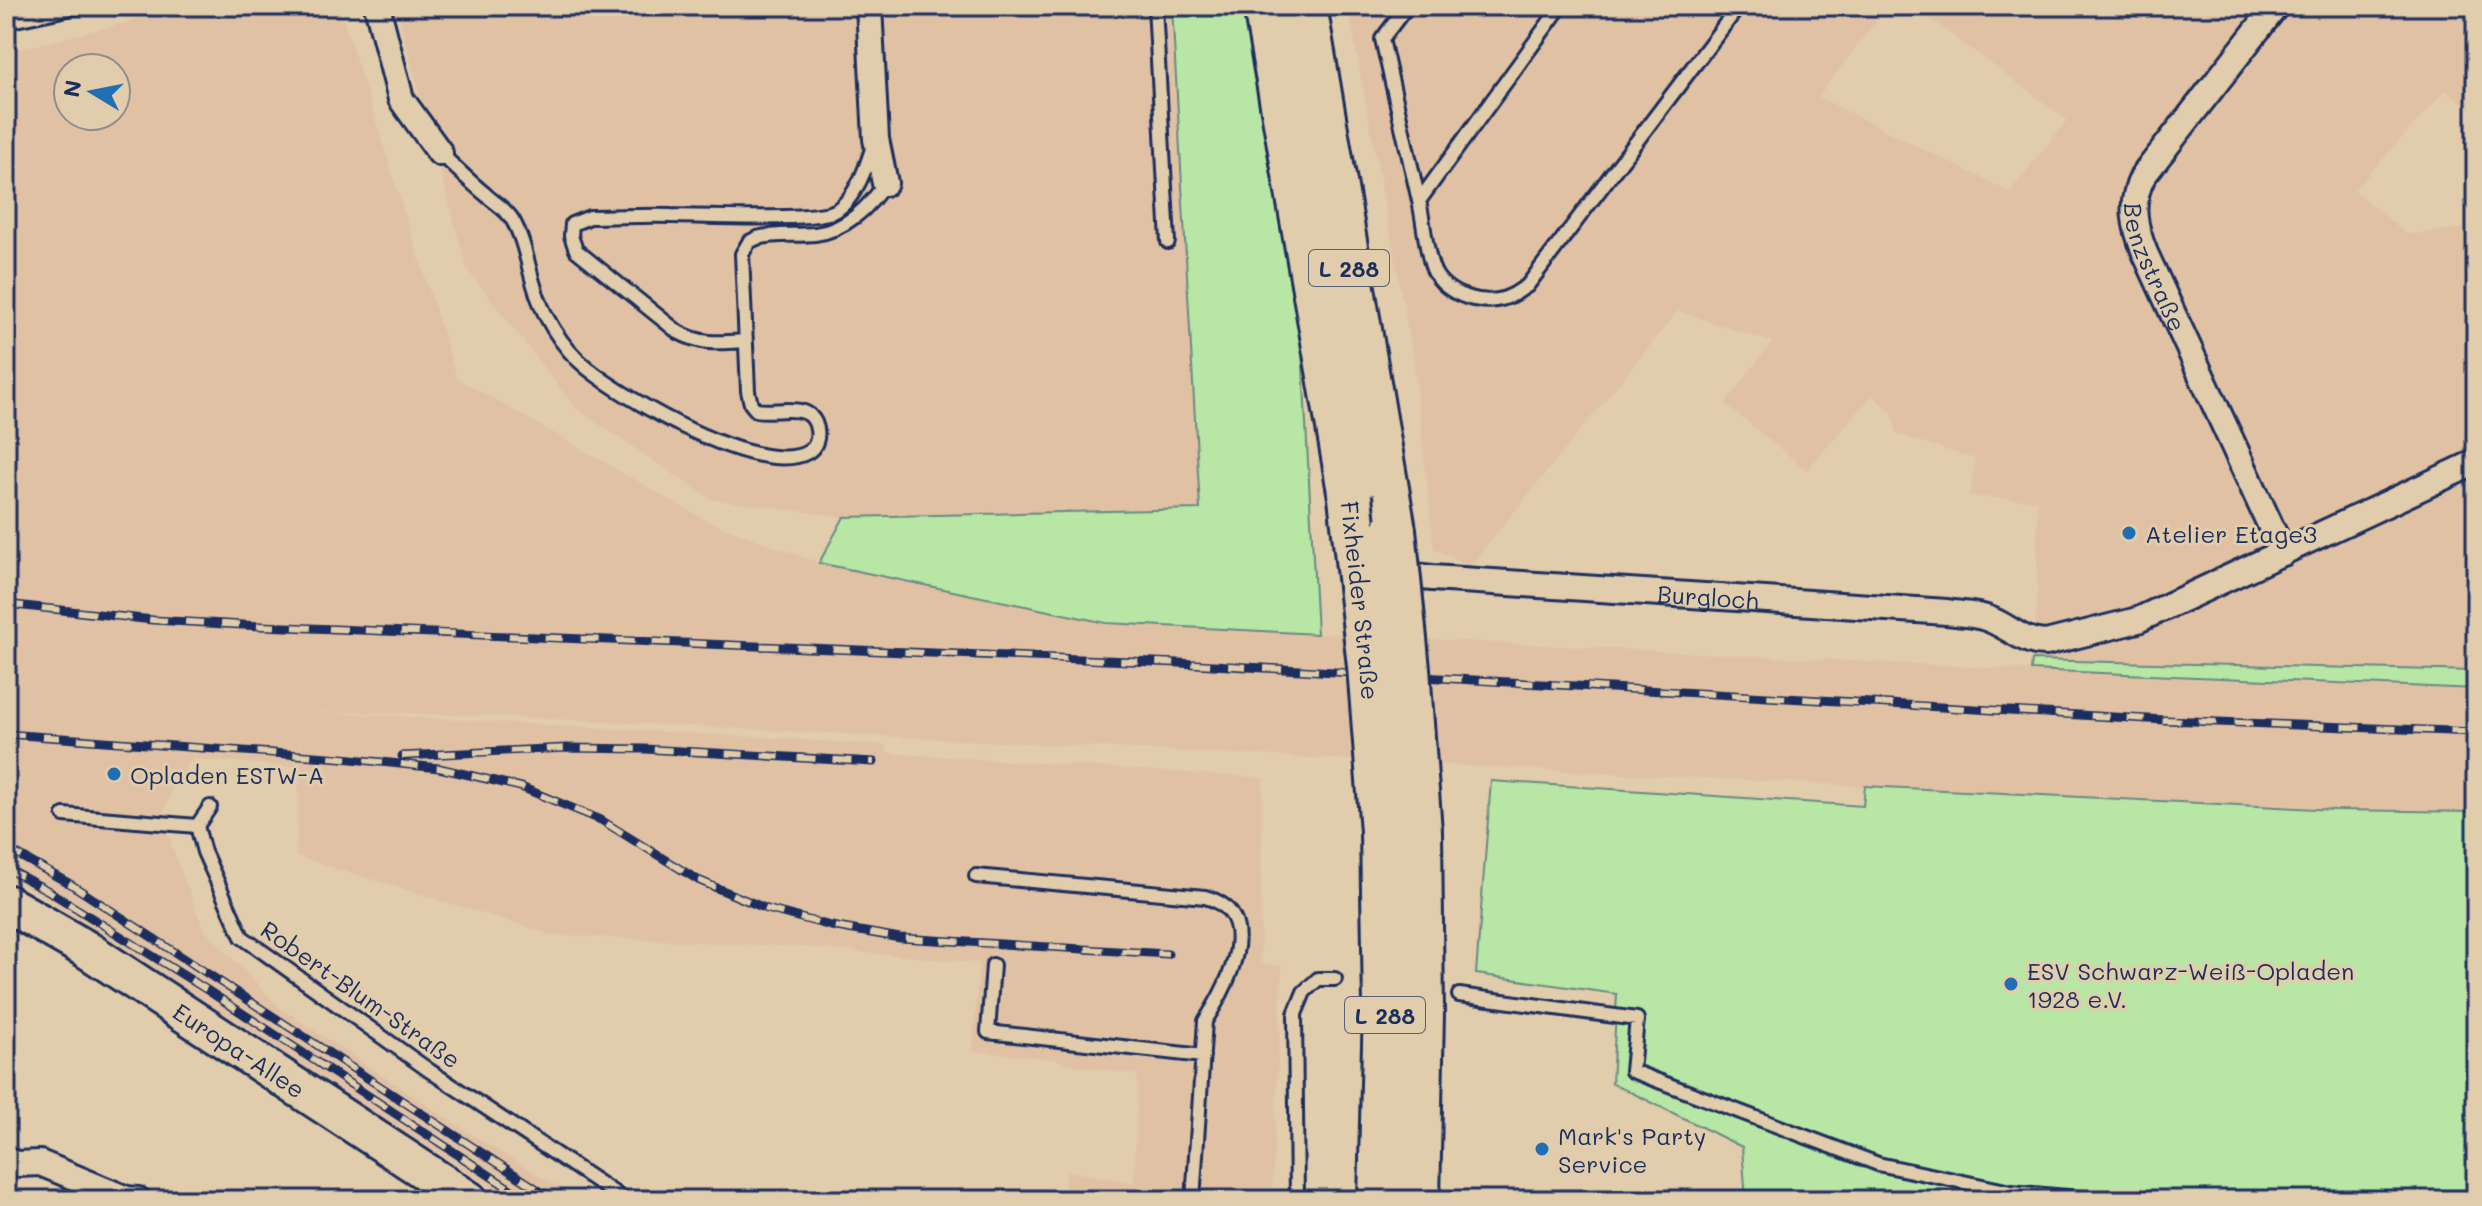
<svg xmlns="http://www.w3.org/2000/svg" width="2482" height="1206" viewBox="0 0 2482 1206" font-family="Mali,sans-serif">
  <style>
    .built { fill: #e0c1a4; fill-rule: evenodd }
    .green { fill: #b7e6a5; stroke: #698a82; stroke-width: 2 }
    .lines { fill: none; stroke-linecap: round; stroke-linejoin: round }
    .service-casing { stroke: #1b2f5e; stroke-width: 18 }
    .minor-casing { stroke: #1b2f5e; stroke-width: 30 }
    .secondary-casing { stroke: #1b2f5e; stroke-width: 42 }
    .trunk-casing { stroke: #1b2f5e; stroke-width: 48 }
    .service { stroke: #e1ccab; stroke-width: 12 }
    .minor { stroke: #e1ccab; stroke-width: 24 }
    .secondary { stroke: #e1ccab; stroke-width: 36 }
    .trunk { stroke: #e1ccab; stroke-width: 42 }
    .rail-casing { stroke: #1b2f5e; stroke-width: 9 }
    .rail { stroke: #e1ccab; stroke-width: 6; stroke-dasharray: 18; stroke-linecap: butt }
    .trunk-bridge-casing { stroke: #1b2f5e; stroke-width: 48; stroke-linecap: butt }
    .trunk-bridge { stroke: #e1ccab; stroke-width: 42 }
    .poi-dot { fill: #1f6fb2; stroke: #e1ccab; stroke-width: 3 }
    .labels { text-anchor: middle; dominant-baseline: central; stroke-width: 6; stroke-linejoin: round; paint-order: stroke }
    .shield { fill: #e1ccab; stroke: #565e75; stroke-width: 2 }
    .shield-label { font-size: 22px; font-weight: bold; fill: #1b2f5e }
    .street-label { font-size: 24px; fill: #1b2f5e; stroke: #e1ccab }
    .poi-label { font-size: 24px; fill: #1b2f5e; stroke: #e1ccab; text-anchor: start }
  </style>
  <rect width="100%" height="100%" fill="#e1ccab"/>
  <filter id="ink" filterUnits="userSpaceOnUse"><feTurbulence type="fractalNoise" baseFrequency=".0125" numOctaves="2"/><feDisplacementMap in="SourceGraphic" scale="16" xChannelSelector="R" yChannelSelector="G"/><feConvolveMatrix kernelMatrix="1 2 1 2 8 2 1 2 1" color-interpolation-filters="sRGB"/></filter>
  <g filter="url(#ink)">
    <!-- built -->
    <path class="built" d="M191,6h148l118,372 250,143 112,42 287,60 1121,57 249,9v123l-141,-2 -1842,-94 -185,-5 579,34v8l376,25 -3,186 22,2 -10,234h-209l4,-29 67,12 4,-108 -70,-11 -12,-5 -83,-8 6,-88 -173,-16 -253,-12 -257,-79 6,-130 -3,41 -107,-8 -17,24 -11,27 8,37 31,81 77,80 197,130 103,62h-68l-254,-160 -218,-146 -34,-17v-824zM68,68h48v48h-48z
      M396,6h776l28,503 -356,8 -133,-18 -135,-90 -109,-140z
      M1348,6h539l-69,91 192,95 57,-72 -154,-114h563v107l-30,-23 -92,100 53,45 65,-8 4,8v436l-444,-11 5,-56v-103l-67,-5 5,-37 -78,-25 -5,-22 -20,-17 -65,75 -82,-66 47,-62 -94,-31 -209,256 -35,-19 -21,-193z"/>
    <!-- green -->
    <path class="green" d="M1172,6h71l59,341 15,287 -211,-11 -287,-60 25,-46 356,-8z
      M2032,660l444,11v18l-445,-19z
      M1491,781l372,25 2,-20 470,24 141,2v388h-730l-4,-53 -130,-64 5,-89 -141,-20z"/>
    <g class="lines">
      <defs>
        <path id="service" d="M1155,6l13,236
          M1407,6l-25,33 37,162 142,-195
          M6,22l76,-16
          M440,153c15,14 29,28 45,41 8,8 21,15 27,25 11,18 15,42 21,63 9,33 28,65 54,86 38,31 174,111 221,84 15,-9 11,-35 -4,-40 -15,-5 -33,1 -48,-2l-5,-6 -3,-13 -6,-137 7,-12 8,-4c19,-5 38,-2 58,-4 29,-3 55,-27 70,-51
          M1419,201c5,21 6,48 14,68 11,27 53,39 77,27 6,-2 11,-7 17,-10l212,-280
          M745,341c-27,2 -43,4 -67,-9l-102,-82 -5,-14 1,-12 18,-7c27,0 54,-2 81,-1 29,0 148,6 166,-6 20,-14 29,-43 36,-64
          M64,815l133,11 7,26 38,85 188,134 195,129
          M197,826l13,-19
          M976,876l229,21c61,16 22,90 0,124l-12,179
          M993,965l-5,67 215,24
          M1459,995l178,24 -5,52 246,93 133,28 89,8
          M1297,1200l-2,-186 9,-22 14,-13h17"/>
        <g id="minor">
          <path d="M377,6l24,93 39,54"/>
          <path d="M869,6l7,133 9,44"/>
          <path id="s1" d="M2276,6l-133,170c-14,27 -9,50 2,77l138,300"/>
          <path id="s2" d="M1389,573l43,5 515,34c12,2 27,2 39,6 22,7 36,25 60,25l92,-23 338,-158"/>
          <path d="M6,1160l11,4 23,-1 87,36 11,1"/>
        </g>
        <g id="secondary">
          <path id="s3" d="M6,903l80,46 383,251"/>
        </g>
        <path id="trunk" d="M1265,6l85,491
          M1305,6l89,524
          M1380,1200l5,-194 -3,-175
          M1418,1200l4,-187 -2,-181"/>
      </defs>
      <!-- service casing -->
      <use href="#service" class="service-casing"/>
      <!-- minor casing -->
      <use href="#minor" class="minor-casing"/>
      <!-- secondary casing -->
      <use href="#secondary" class="secondary-casing"/>
      <!-- trunk casing -->
      <use href="#trunk" class="trunk-casing"/>
      <!-- service -->
      <use href="#service" class="service"/>
      <!-- minor -->
      <use href="#minor" class="minor"/>
      <!-- secondary -->
      <use href="#secondary" class="secondary"/>
      <!-- trunk -->
      <use href="#trunk" class="trunk"/>
      <defs>
        <path id="rail" d="M6,604l147,16 108,6 918,37 986,57 311,12
          M6,734l336,24 97,10 82,19 80,33 97,60 69,29 64,17 69,12 268,16
          M402,756l165,-8 78,1 229,13
          M6,848l66,37 482,315
          M6,868l41,22 160,100 320,210"/>
      </defs>
      <!-- rail casing -->
      <use href="#rail" class="rail-casing"/>
      <!-- rail -->
      <use href="#rail" class="rail"/>
      <defs>
        <g id="trunk-bridge">
          <path id="s4" d="M1350,497l19,169 13,165"/>
          <path d="M1394,530l14,139 12,163"/>
        </g>
      </defs>
      <!-- trunk-bridge casing -->
      <use href="#trunk-bridge" class="trunk-bridge-casing"/>
      <!-- trunk-bridge -->
      <use href="#trunk-bridge" class="trunk-bridge"/>
    </g>
  </g>
  <!-- markers -->
  <g class="poi-dot">
    <circle cx="2129" cy="533" r="8"/>
    <circle cx="114" cy="774" r="8"/>
    <circle cx="2011" cy="984" r="8"/>
    <circle cx="1542" cy="1149" r="8"/>
  </g>
  <g class="labels">
    <!-- shield labels -->
    <g class="shield">
      <rect x="1309" y="250" width="80" height="36" rx="6"/>
      <rect x="1345" y="997" width="80" height="36" rx="6"/>
    </g>
    <g class="shield-label">
      <text x="1349" y="268">L 288</text>
      <text x="1385" y="1015">L 288</text>
    </g>
    <!-- street labels -->
    <g class="street-label">
      <text stroke="none"><textPath href="#s1" startOffset="312">Benzstraße</textPath></text>
      <text stroke="none"><textPath href="#s2" startOffset="320">Burgloch</textPath></text>
      <text stroke="none"><textPath href="#s4" startOffset="104">Fixheider Straße</textPath></text>
      <text transform="translate(361 994) rotate(35)">Robert-Blum-Straße</text>
      <text stroke="none"><textPath href="#s3" startOffset="276">Europa-Allee</textPath></text>
    </g>
    <!-- poi labels -->
    <g class="poi-label">
      <text x="2145" y="533">Atelier Etage3</text>
      <text x="130" y="774">Opladen ESTW-A</text>
      <text x="2027" y="970">ESV Schwarz-Weiß-Opladen<tspan x="2027" dy="28">1928 e.V.</tspan></text>
      <text x="1558" y="1135">Mark's Party<tspan x="1558" dy="28">Service</tspan></text>
    </g>
  </g>
  <!-- margin -->
  <rect width="2482" height="1206" fill="none" stroke="#e1ccab" stroke-width="32"/>
  <rect x="16" y="16" width="2450" height="1174" fill="none" stroke="#1b2f5e" stroke-width="3" filter="url(#ink)"/>
  <!-- north arrow -->
  <g transform="translate(92 92) rotate(280)"><circle r="38" fill="#e1ccab" stroke="#928d8c" stroke-width="2"/>
  <path d="M0-6L14 30L0 20L-14 30Z" fill="#1f6fb2"/>
  <text y="-12" font-size="22" font-weight="bold" text-anchor="middle" fill="#1b2f5e">N</text>
  </g>
</svg>
